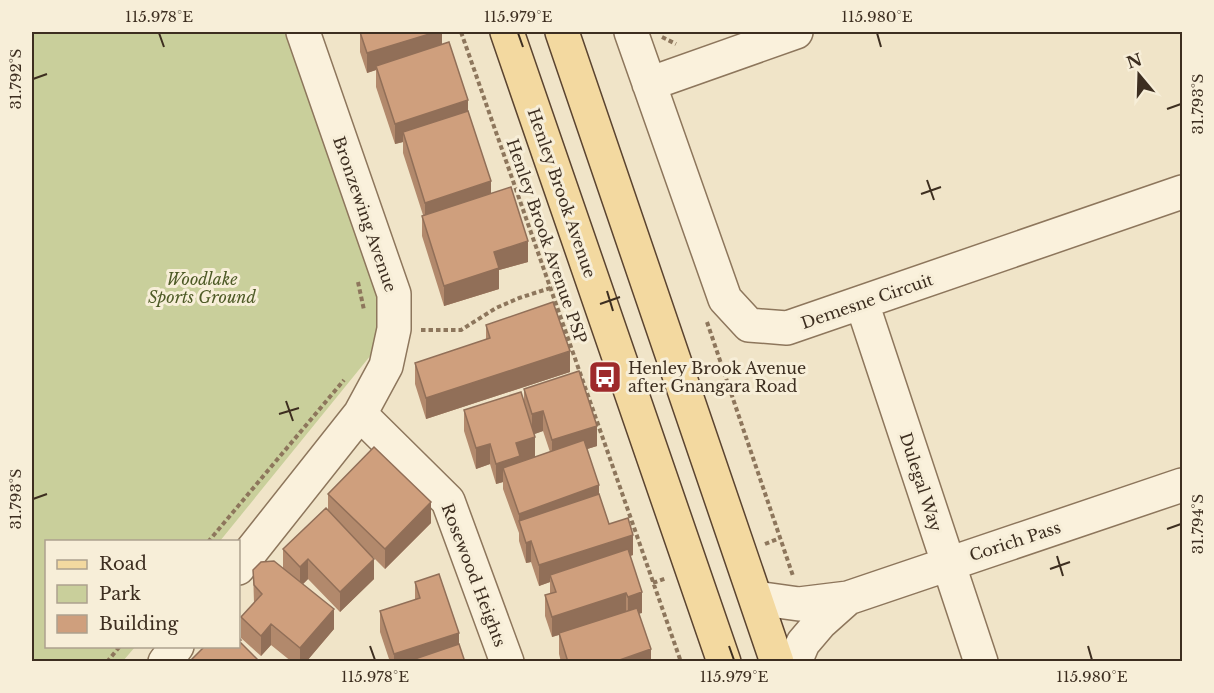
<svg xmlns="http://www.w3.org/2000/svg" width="1214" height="693" viewBox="0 0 1214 693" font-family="'Libre Baskerville',serif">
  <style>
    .green { fill: #c9cf9b }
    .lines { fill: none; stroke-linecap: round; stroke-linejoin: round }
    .minor-casing { stroke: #8d765c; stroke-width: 36 }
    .major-casing { stroke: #5b4430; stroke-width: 36 }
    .path { stroke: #8d765c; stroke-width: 4; stroke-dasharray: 4.5 3; stroke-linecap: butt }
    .minor { stroke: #faf1dc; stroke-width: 33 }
    .major { stroke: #f3d9a0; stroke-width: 33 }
    .wall { fill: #b2896c; fill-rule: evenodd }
    .shaded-wall { fill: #916f58 }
    .building { fill: #cf9f7d; stroke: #916f58; stroke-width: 1.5 }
    .ticks { fill: none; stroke: #3d2e20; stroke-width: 2 }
    .labels { text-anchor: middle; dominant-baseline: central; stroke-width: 6; stroke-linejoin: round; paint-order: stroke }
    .street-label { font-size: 16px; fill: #3d2e20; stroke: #f7eed8 }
    .park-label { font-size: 16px; font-style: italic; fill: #4d5a26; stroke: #f7eed8 }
    .poi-label { font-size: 16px; fill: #3d2e20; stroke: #f7eed8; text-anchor: start }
    .neatline { fill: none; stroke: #3d2e20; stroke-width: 2 }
    .ticks-label { font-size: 15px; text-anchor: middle; fill: #3d2e20 }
  </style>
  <rect width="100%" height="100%" fill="#f0e4c8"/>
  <!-- green -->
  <path class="green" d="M32,32h263l89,285 -9,33 -155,191 -174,1v104l89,1 -12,14h-91z"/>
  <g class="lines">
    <defs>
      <path id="minor" d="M631,32l94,267 24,26 38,3 395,-136
        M649,84l147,-52
        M862,303l119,359
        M360,414l88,87 59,161
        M238,568l122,-154 26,-48 8,-37v-35l-91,-262
        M756,598l43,6 49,-6 334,-113
        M165,662l12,-16
        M795,662l8,-19 17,-20 28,-25"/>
      <path id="major" d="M507,32l217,630
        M562,32l215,630"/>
    </defs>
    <!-- minor casing -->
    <use href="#minor" class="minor-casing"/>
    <!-- major casing -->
    <use href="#major" class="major-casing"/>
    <!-- path -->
    <path class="path" d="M461,32l220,630
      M662,37l14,7
      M358,282l6,28
      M707,322l86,254
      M421,330h40l35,-22 23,-10 47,-15
      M208,542l136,-162
      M765,544l15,-6
      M653,583l14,-5
      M107,662l13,-16"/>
    <!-- minor -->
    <use href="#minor" class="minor"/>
    <!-- major -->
    <use href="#major" class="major"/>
  </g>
  <!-- wall -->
  <path class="wall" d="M360,32h82v12l26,67 23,83 37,68 -29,8v19l-55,17 -22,-70v-20l1,-1 -20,-62v-11l-8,2 -19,-57v-17l-9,3 -7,-21z
    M486,325l84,47 -144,47 -11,-35v-21l71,-23z
    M524,389l73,57 -10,3 12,45 10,30 24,31 -3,1 12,57h-3l12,49h-90l-2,-8v-19l-7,2 -7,-21v-21l5,-1v-12l-11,4 -8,-24 -5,1 -7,-22v-8l-16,-44v-7l-7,2 -6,-20 -14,5 -12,-38v-21l60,-9zM543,431l7,21 -15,5 -1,-23z
    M328,494l103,29 -46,46 -12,-12 1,22 -34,33 -32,-33 -5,5 31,45 -28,33h-14l-21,-17 -10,11 -20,-18v-21l13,-14 -1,-33 30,-2v-19l45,-38z
    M415,582l44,62 6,18h-75l-10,-30v-21l35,-11z"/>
  <!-- shaded-wall -->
  <path class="shaded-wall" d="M436,32h6v18l-66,16v4l-9,3v-20z
    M468,100v20l-65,12v10l-8,2v-20z
    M491,181v21l-66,21v-20z
    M528,241v21l-29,8v19l-55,17v-20l50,-34z
    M570,351v21l-144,47v-21z
    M543,411v20l-11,4v-21z
    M597,426v20l-45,14v-20z
    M535,437v21l-32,10v14l-7,2v-20l20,-21z
    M490,444v20l-14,5v-21z
    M599,485v21l-80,16v-8z
    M431,502v21l-46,46v-20z
    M633,535v20l-80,26 -3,-6v7l-11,4v-21z
    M531,541v21l-5,1v-20z
    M308,559v20l-8,8v-20z
    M374,559v20l-34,33v-20z
    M642,592v21l-14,4v-20z
    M626,593v20l-74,24v-20z
    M334,609v20l-28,33h-6v-14z
    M271,624v21l-10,11v-20z
    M459,633v21l-24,8h-41v-8z
    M651,649v13h-37z"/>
  <!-- building -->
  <path class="building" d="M360,32h76l-69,21z
    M449,42l19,58 -73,24 -19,-58z
    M468,111l23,70 -66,22 -22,-71z
    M511,187l17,54 -34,11 5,16 -55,18 -22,-70z
    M553,302l17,49 -144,47 -11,-35 75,-25 -4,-13z
    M579,371l18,55 -45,14 -9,-29 -11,3 -8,-25z
    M521,392l14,45 -19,6 4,13 -24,8 -6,-20 -14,4 -12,-38z
    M584,440l15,45 -80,29 -16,-46z
    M374,447l57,55 -46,47 -57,-55z
    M599,494l10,30 19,-6 5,17 -94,30 -8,-24 -5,2 -7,-22z
    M326,508l48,51 -34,33 -32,-33 -8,8 -17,-18z
    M628,549l14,43 -14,5 -2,-4 -74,24 -7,-22 11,-3 -6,-17z
    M274,561l60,48 -34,39 -29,-24 -10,12 -20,-19 21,-23 -8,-9 -1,-15 8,-8z
    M439,574l20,59 -65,21 -14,-43 40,-13 -5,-16z
    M637,608l14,41 -37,13h-46l-9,-29z
    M238,637l3,3 -2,1 21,21 -70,-1 15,-15h33z
    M459,644l6,18h-59z"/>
  <!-- ticks -->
  <path class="ticks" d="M159,33l5,14M518,33l5,14M877,33l4,14M33,79l14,-5M1167,109l14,-5M927,180l7,20M921,194l20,-7M607,291l6,20M600,304l20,-7M286,401l7,20M279,414l20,-6M33,499l14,-5M1167,529l14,-5M1057,556l6,20M1050,569l20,-7M370,646l5,14M729,646l5,14M1088,646l4,14"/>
  <!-- icons -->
  <defs>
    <symbol id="bus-square" viewBox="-11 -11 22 22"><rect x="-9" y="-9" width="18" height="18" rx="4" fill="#9e2a2b" stroke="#f7eed8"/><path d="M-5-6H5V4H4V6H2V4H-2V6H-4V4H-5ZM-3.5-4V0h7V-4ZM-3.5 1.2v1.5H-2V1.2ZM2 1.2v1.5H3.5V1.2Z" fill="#fff"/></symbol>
  </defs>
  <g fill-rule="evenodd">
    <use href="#bus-square" x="586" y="358" width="38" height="38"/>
  </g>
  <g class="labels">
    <!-- street labels -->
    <g class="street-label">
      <text transform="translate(562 193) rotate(71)">Henley Brook Avenue</text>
      <text transform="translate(365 214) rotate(71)">Bronzewing Avenue</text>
      <text transform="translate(547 241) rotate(71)">Henley Brook Avenue PSP</text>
      <text transform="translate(867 301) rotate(-19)">Demesne Circuit</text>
      <text transform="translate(921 482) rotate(72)">Dulegal Way</text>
      <text transform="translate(1015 541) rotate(-18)">Corich Pass</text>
      <text transform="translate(474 575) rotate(69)">Rosewood Heights</text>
    </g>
    <!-- park labels -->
    <g class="park-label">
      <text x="202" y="279">Woodlake<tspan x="202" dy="18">Sports Ground</tspan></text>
    </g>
    <!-- poi labels -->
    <g class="poi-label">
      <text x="628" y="368">Henley Brook Avenue<tspan x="628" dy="18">after Gnangara Road</tspan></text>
    </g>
  </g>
  <!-- border -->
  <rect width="1214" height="693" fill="none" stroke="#f7eed8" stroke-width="66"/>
  <!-- legend -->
  <rect x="45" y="540" width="195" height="108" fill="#f7eed8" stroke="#ada18e" stroke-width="1.5"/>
  <rect x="57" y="560" width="30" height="9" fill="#f3d9a0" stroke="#ada18e" stroke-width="1.5"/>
  <text x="99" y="570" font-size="18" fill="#3d2e20">Road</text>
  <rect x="57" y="585" width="30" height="18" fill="#c9cf9b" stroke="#ada18e" stroke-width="1.5"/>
  <text x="99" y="600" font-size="18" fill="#3d2e20">Park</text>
  <rect x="57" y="615" width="30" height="18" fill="#cf9f7d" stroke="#ada18e" stroke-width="1.5"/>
  <text x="99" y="630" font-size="18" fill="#3d2e20">Building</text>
  <!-- north arrow -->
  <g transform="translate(1139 75) rotate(341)" stroke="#f7eed8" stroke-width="4.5" paint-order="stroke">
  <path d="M0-4.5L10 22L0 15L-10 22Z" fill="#3d2e20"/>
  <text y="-9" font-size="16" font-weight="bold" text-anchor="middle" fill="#3d2e20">N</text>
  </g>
  <rect x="33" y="33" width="1148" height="627" class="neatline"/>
  <g class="ticks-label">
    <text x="159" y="22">115.978°E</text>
    <text x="518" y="22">115.979°E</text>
    <text x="877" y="22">115.980°E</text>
    <text transform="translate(16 79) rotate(-90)" y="5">31.792°S</text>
    <text transform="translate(1198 104) rotate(-90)" y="5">31.793°S</text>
    <text transform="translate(16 499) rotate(-90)" y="5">31.793°S</text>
    <text transform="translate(1198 524) rotate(-90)" y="5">31.794°S</text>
    <text x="375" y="682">115.978°E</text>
    <text x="734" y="682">115.979°E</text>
    <text x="1092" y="682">115.980°E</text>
  </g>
</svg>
